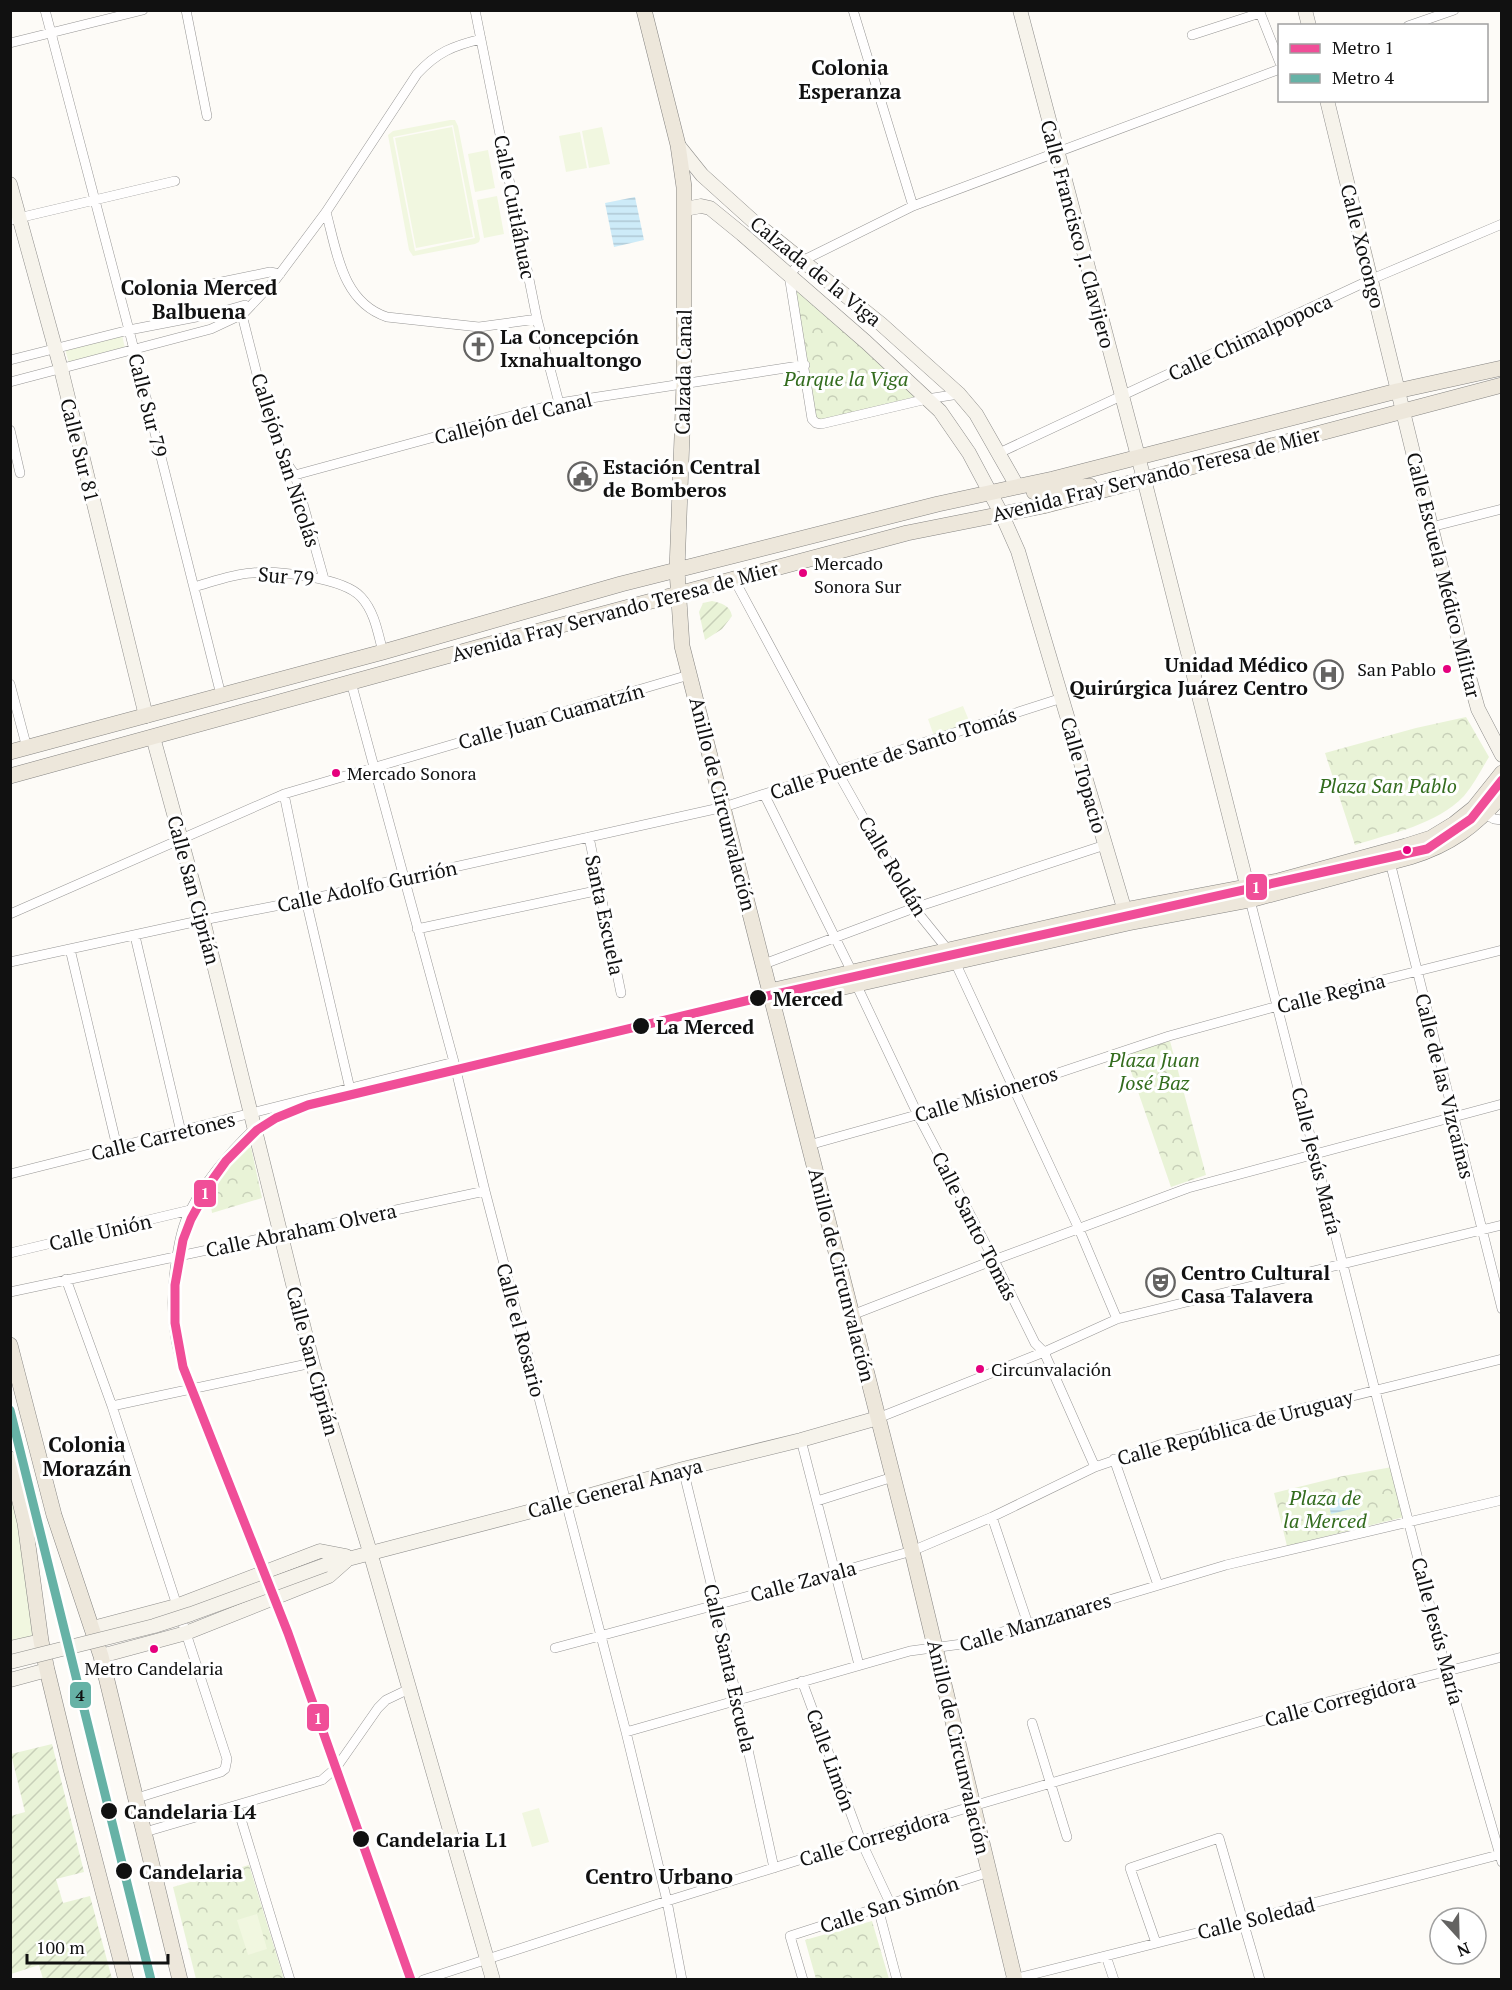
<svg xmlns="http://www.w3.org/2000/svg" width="1512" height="1990" viewBox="0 0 1512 1990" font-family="'PT Serif',serif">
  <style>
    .park { fill: url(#park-crowns) }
    .garden { fill: url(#garden-furrows) }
    .pitch { fill: #f1f7e0; fill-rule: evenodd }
    .water { fill: url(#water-rules) }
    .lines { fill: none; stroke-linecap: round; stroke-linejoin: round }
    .street-casing { stroke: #979695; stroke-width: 10 }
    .secondary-casing { stroke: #8e8d8b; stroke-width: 15 }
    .primary-casing { stroke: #858482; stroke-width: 16 }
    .street { stroke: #fffefe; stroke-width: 9 }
    .secondary { stroke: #f6f3eb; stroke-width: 14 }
    .primary { stroke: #ede7db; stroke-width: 15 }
    .secondary-bridge-casing { stroke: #8e8d8b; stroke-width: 15; stroke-linecap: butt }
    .secondary-bridge { stroke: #f6f3eb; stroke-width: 14 }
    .metro-1-casing { stroke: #fff; stroke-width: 14 }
    .metro-2-casing { stroke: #fff; stroke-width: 14 }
    .metro-1 { stroke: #f04e98; stroke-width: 9 }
    .metro-2 { stroke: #66b2a6; stroke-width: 9 }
    .bus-dot { fill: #e5007d; stroke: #fff; stroke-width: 2 }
    .stop-dot { fill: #111; stroke: #fff; stroke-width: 2 }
    .labels { text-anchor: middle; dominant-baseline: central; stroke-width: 6; stroke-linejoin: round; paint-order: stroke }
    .bus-label { font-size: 18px; fill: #111; stroke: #fff; text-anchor: start }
    .street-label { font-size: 20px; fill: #111; stroke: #fff }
    .poi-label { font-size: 20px; font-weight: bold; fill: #111; stroke: #fff; text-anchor: start }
    .park-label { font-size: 20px; font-style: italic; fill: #336c1e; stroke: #fff }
    .stop-label { font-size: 20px; font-weight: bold; fill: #111; stroke: #fff; text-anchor: start }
    .neighbourhood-label { font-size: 21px; font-weight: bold; fill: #111; stroke: #fff }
    .line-badge { stroke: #fff; stroke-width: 2 }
    .badge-label { font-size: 16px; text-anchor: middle; font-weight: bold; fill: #fff }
    .pale-badge-label { font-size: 16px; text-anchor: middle; font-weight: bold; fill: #111 }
  </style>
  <defs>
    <pattern id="park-crowns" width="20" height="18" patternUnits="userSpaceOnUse" patternTransform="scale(1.5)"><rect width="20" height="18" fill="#e9f3d7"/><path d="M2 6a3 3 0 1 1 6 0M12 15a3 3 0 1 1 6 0" fill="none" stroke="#c7cfb8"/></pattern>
    <pattern id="garden-furrows" width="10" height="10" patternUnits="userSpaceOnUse" patternTransform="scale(1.5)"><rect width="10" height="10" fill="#e9f3d7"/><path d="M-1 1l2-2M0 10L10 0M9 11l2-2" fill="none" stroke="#c7cfb8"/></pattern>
    <pattern id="water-rules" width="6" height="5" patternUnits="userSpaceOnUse" patternTransform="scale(1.5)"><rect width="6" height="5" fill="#cdebf8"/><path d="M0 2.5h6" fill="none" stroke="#afc8d4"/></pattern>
  </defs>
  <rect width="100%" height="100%" fill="#fdfbf7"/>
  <!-- park -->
  <path class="park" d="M797,286l118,111 -91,23h-3l-6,-4 -22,-128z
    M1466,717l23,40c-8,13 -15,27 -25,39 -28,29 -72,37 -109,49l-30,-92 91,-25z
    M1170,1041l36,134 -35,12 -46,-133z
    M251,1147l11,51 -50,15 -3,-20 10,-17 19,-24z
    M1392,1467l12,50 -117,29 -13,-53 69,-17z
    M249,1865l35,114h-88l-23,-92z
    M872,1921l17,58 -41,1 -1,-2 -6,1h-25l-11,-39z"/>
  <!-- garden -->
  <path class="garden" d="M712,601c9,2 18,4 20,15l-10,13 -17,11 -6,-28 4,-9z
    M52,1744l32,128 -28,7 7,24 27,-7 22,83h-69l-4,-14 -28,9v-158l14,-4 -14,-58z"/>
  <!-- pitch -->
  <path class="pitch" d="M450,120h5l3,6 22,113 -1,3 -4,2 -62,12 -4,-6 -21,-115 5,-4zM453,125l22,113 -60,13 -22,-114z
    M452,127l21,110 -57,11 -21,-110z
    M602,127l8,37 -21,4 -7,-37z
    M580,132l7,36 -21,4 -7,-36z
    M488,150l7,38 -20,4 -7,-38z
    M497,196l7,38 -20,4 -7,-38z
    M122,335l3,13 -56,15 -4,-14z
    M963,706l7,17 -36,13 -6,-17z
    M10,1468l7,27 16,141 -23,6z
    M539,1808l10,34 -17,5 -10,-34z
    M257,1914l10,35 -19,6 -11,-35z"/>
  <!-- water -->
  <path class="water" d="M635,197l9,43 -30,7 -9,-44z
    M1356,1494l3,13 -28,7 -3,-13z"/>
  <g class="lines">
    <defs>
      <path id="street" d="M45,10l84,320 92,365
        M186,10l21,106
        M475,10l62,309 22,84
        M853,10l60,196
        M1259,10l21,53
        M1408,26l46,-16
        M1192,35l68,-22
        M10,43l133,-33
        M326,212c11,40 16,90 61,105l92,10 58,-8
        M10,220l165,-39
        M212,284l58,-12 10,2
        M240,307l28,111 16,41 11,16 29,104
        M10,360l119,-30 88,-17 28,-8
        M10,382l201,-53 32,-15 33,-35 50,-67 91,-138c20,-22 36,-28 64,-35
        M959,394l-32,5 -106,25 -5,-1 -4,-4 -23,-144 13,-14 111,-55 367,-137
        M10,430l10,43
        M999,453l373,-174 130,-55
        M295,475l264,-72 246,-38
        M1431,527l71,-18
        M734,579l103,192 77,137 34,42 7,12 124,267 38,90
        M194,587c18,-5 38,-13 58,-14 25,-3 92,5 109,24 14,15 17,37 22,55
        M351,682l103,380 31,129 141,541 41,169 15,79
        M10,684l17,64
        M284,794l22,106 44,189
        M764,794l88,178
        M1485,814l9,5 8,1
        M589,837l32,156
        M1390,862l112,447
        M1250,900l195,765 57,197
        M10,914l274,-120 405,-119
        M417,929l183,-39
        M135,936l46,196
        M70,949l47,198
        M10,962l193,-42 103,-20 418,-93 338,-109
        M764,964l150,-56 191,-63
        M856,984l62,131 76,145 41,83 9,9 51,115
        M809,1145l204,-57 156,-52 109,-30 224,-56
        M10,1174l444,-112
        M10,1253l180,-43
        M66,1279l46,127 115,353 -2,10 -4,3 -84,26
        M10,1292l475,-101
        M852,1315l142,-55 194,-72 314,-84
        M190,1389c-17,-44 -21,-81 -14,-127 3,-19 6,-37 15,-53 16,-31 38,-56 63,-80
        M112,1406l200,-43
        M878,1418l166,-66 73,-33 385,-94
        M801,1440l58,225
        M1114,1459l44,126
        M683,1469l33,135 58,264
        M817,1501l76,-24
        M992,1517l36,107
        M555,1648l280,-75 77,-22 80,-34 103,-50 76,-26 331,-82
        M802,1681l59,160 29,62
        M1032,1723l35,114
        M626,1732l284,-81 52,-7 264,-79 276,-65
        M237,1806l53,174
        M145,1832l177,-52 14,-12 42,-60 8,-8 23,-11
        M878,1908l19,72
        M1156,1943l-26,-75 89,-30 41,142
        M1106,1956l8,24
        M423,1980l244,-79 306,-95 350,-103 179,-46
        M803,1980l-13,-44 199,-64
        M1010,1980l234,-59 258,-67"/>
      <path id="secondary" d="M1020,10l124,469 106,418
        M1305,10l4,16
        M1327,100l131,537 20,72 24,46
        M678,145l24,30 51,46 128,103 78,70 17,20 41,72
        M10,184l51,185 85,347
        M685,209l16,-3 9,2 32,26 124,108 74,69 29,42 33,62 16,36 109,367
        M153,737l50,183 110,445 57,187 123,428
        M325,1565l241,-63 117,-33 118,-29 77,-22
        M93,1628l83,-22 144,-55 26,5
        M10,1648l31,-7
        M101,1656l85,-23 143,-57 17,-15
        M10,1680l37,-10"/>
      <path id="primary" d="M644,10l34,135 6,42v196l-7,187 5,76 230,905 103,429
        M1034,492l56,-6
        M10,752l373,-100 238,-68 317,-80 115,-25 344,-88 105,-23
        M10,776l484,-133 413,-110 136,-27 459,-121
        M770,991l354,-81 154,-29 128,-35 25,-8 23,-14 20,-16 28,-35
        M773,1003l355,-80 122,-23 160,-43c40,-12 65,-31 92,-62
        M10,1345l44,170 47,141 79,324
        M10,1459l15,64 16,118 6,29 24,99 55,211"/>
    </defs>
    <!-- street casing -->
    <use href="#street" class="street-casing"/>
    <!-- secondary casing -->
    <use href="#secondary" class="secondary-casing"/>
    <!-- primary casing -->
    <use href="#primary" class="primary-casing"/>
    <!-- street -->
    <use href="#street" class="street"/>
    <!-- secondary -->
    <use href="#secondary" class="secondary"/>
    <!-- primary -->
    <use href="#primary" class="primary"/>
    <defs>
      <path id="secondary-bridge" d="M10,1662l144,-36 37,-12 134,-49"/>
    </defs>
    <!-- secondary-bridge casing -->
    <use href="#secondary-bridge" class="secondary-bridge-casing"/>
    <!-- secondary-bridge -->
    <use href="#secondary-bridge" class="secondary-bridge"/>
    <defs>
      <path id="metro-1" d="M411,1980l-123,-347 -105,-266 -8,-44v-38l8,-45 8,-21 22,-40 13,-18 31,-31 19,-12 32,-13 450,-107 669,-149 44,-30 31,-39"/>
      <path id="metro-2" d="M10,1410l141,570"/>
    </defs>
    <!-- metro-1 casing -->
    <use href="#metro-1" class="metro-1-casing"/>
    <!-- metro-2 casing -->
    <use href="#metro-2" class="metro-2-casing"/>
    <!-- metro-1 -->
    <use href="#metro-1" class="metro-1"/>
    <!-- metro-2 -->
    <use href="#metro-2" class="metro-2"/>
  </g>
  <!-- icons -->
  <defs>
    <symbol id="church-ring" viewBox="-11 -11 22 22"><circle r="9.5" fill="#fff" stroke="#646362" stroke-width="1.5"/><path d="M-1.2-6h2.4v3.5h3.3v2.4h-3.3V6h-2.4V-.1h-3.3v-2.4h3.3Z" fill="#646362"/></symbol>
    <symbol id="civic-ring" viewBox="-11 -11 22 22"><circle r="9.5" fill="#fff" stroke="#646362" stroke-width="1.5"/><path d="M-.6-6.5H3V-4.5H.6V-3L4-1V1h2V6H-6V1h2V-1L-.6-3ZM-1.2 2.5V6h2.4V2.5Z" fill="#646362"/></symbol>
    <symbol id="hospital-ring" viewBox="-11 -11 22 22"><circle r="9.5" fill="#fff" stroke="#646362" stroke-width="1.5"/><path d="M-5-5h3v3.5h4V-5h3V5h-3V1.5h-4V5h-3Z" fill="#646362"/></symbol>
    <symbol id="theatre-ring" viewBox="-11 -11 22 22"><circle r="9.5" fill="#fff" stroke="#646362" stroke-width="1.5"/><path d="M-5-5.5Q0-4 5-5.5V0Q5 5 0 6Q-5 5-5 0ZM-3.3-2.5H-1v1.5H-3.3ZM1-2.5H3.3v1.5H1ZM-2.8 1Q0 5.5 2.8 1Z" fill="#646362"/></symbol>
  </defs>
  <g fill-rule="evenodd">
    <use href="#church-ring" x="462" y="330" width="33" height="33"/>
    <use href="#civic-ring" x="566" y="460" width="33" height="33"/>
    <use href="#hospital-ring" x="1312" y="658" width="33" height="33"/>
    <use href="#theatre-ring" x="1144" y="1266" width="33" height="33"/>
  </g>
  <!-- markers -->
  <g class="bus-dot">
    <circle cx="803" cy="573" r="5"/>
    <circle cx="1447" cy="669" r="5"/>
    <circle cx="336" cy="773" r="5"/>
    <circle cx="1407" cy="850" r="5"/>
    <circle cx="980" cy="1369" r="5"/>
    <circle cx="154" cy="1649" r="5"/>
  </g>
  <g class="stop-dot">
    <circle cx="758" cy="998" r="9"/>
    <circle cx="641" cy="1026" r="9"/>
    <circle cx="109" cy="1811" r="9"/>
    <circle cx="361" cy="1839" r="9"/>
    <circle cx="124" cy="1871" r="9"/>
  </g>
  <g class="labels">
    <!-- bus labels -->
    <g class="bus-label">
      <text x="814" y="563">Mercado<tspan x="814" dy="23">Sonora Sur</tspan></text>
      <text x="1436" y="669" text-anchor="end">San Pablo</text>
      <text x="347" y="773">Mercado Sonora</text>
      <text x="991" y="1369">Circunvalación</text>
      <text x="154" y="1668" text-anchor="middle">Metro Candelaria</text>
    </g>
    <!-- street labels -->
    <g class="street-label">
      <text transform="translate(515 207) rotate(79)">Calle Cuitláhuac</text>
      <text transform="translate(1078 234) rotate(75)">Calle Francisco J. Clavijero</text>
      <text transform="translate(1363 246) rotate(76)">Calle Xocongo</text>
      <text transform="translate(816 271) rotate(39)">Calzada de la Viga</text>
      <text transform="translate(1250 337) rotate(-25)">Calle Chimalpopoca</text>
      <text transform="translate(683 372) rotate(-89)">Calzada Canal</text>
      <text transform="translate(148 405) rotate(76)">Calle Sur 79</text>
      <text transform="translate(513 418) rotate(-14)">Callejón del Canal</text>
      <text transform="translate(80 450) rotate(76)">Calle Sur 81</text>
      <text transform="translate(286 460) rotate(72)">Callejón San Nicolás</text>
      <text transform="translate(1156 474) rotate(-14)">Avenida Fray Servando Teresa de Mier</text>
      <text transform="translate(1444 575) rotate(76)">Calle Escuela Médico Militar</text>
      <text transform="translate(286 576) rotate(5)">Sur 79</text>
      <text transform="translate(615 611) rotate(-15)">Avenida Fray Servando Teresa de Mier</text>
      <text transform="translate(551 716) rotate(-16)">Calle Juan Cuamatzín</text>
      <text transform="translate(893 753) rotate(-18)">Calle Puente de Santo Tomás</text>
      <text transform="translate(1084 775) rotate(74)">Calle Topacio</text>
      <text transform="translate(723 804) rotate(76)">Anillo de Circunvalación</text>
      <text transform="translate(893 866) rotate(59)">Calle Roldán</text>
      <text transform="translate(367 886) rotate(-12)">Calle Adolfo Gurrión</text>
      <text transform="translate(194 890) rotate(75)">Calle San Ciprián</text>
      <text transform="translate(605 915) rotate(78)">Santa Escuela</text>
      <text transform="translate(1331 993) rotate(-14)">Calle Regina</text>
      <text transform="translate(1445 1086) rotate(76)">Calle de las Vizcaínas</text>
      <text transform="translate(986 1094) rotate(-17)">Calle Misioneros</text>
      <text transform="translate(163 1136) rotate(-14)">Calle Carretones</text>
      <text transform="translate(1317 1161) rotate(76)">Calle Jesús María</text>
      <text transform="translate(975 1226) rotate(63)">Calle Santo Tomás</text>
      <text transform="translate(301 1230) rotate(-12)">Calle Abraham Olvera</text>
      <text transform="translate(100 1232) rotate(-13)">Calle Unión</text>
      <text transform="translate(842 1275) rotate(76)">Anillo de Circunvalación</text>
      <text transform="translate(521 1330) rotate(75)">Calle el Rosario</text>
      <text transform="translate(313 1361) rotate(75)">Calle San Ciprián</text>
      <text transform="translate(1235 1427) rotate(-15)">Calle República de Uruguay</text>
      <text transform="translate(615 1488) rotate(-15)">Calle General Anaya</text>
      <text transform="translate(803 1581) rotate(-15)">Calle Zavala</text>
      <text transform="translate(1035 1622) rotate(-17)">Calle Manzanares</text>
      <text transform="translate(1438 1631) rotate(75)">Calle Jesús María</text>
      <text transform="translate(730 1668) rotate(77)">Calle Santa Escuela</text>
      <text transform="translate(1340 1700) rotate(-15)">Calle Corregidora</text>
      <text transform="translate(959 1747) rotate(77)">Anillo de Circunvalación</text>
      <text transform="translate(831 1760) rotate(70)">Calle Limón</text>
      <text transform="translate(874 1837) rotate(-17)">Calle Corregidora</text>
      <text transform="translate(889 1904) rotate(-18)">Calle San Simón</text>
      <text transform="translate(1256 1918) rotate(-14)">Calle Soledad</text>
    </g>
    <!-- poi labels -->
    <g class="poi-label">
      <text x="500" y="336">La Concepción<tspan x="500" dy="23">Ixnahualtongo</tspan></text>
      <text x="603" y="466">Estación Central<tspan x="603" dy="23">de Bomberos</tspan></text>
      <text x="1308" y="664" text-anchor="end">Unidad Médico<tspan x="1308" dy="23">Quirúrgica Juárez Centro</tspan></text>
      <text x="1181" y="1272">Centro Cultural<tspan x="1181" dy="23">Casa Talavera</tspan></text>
    </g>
    <!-- park labels -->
    <g class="park-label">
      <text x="846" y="378">Parque la Viga</text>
      <text x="1388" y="785">Plaza San Pablo</text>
      <text x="1154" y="1059">Plaza Juan<tspan x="1154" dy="23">José Baz</tspan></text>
      <text x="1325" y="1497">Plaza de<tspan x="1325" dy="23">la Merced</tspan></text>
    </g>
    <!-- stop labels -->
    <g class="stop-label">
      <text x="773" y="998">Merced</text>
      <text x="656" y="1026">La Merced</text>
      <text x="124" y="1811">Candelaria L4</text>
      <text x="376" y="1839">Candelaria L1</text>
      <text x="139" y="1871">Candelaria</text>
    </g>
    <!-- neighbourhood labels -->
    <g class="neighbourhood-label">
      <text x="850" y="67">Colonia<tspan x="850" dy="24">Esperanza</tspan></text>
      <text x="199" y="287">Colonia Merced<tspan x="199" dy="24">Balbuena</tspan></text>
      <text x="87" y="1444">Colonia<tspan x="87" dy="24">Morazán</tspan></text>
      <text x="659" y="1876">Centro Urbano</text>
    </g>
  </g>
  <g class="line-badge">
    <rect x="1245" y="873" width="23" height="28" rx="6" fill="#f04e98"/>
    <rect x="193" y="1179" width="24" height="29" rx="6" fill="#f04e98"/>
    <rect x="69" y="1681" width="23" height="28" rx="6" fill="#66b2a6"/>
    <rect x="306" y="1703" width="24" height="29" rx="6" fill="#f04e98"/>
  </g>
  <g class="badge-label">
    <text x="1256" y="893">1</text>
    <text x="205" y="1199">1</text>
    <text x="318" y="1724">1</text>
  </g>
  <g class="pale-badge-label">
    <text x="80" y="1701">4</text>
  </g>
  <!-- border -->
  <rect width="1512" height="1990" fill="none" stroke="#111111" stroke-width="24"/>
  <!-- legend -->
  <rect x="1278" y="24" width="210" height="78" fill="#ffffff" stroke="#a0a0a0" stroke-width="1.5"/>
  <rect x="1290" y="44" width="30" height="9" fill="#f04e98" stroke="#a0a0a0" stroke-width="1.5"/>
  <text x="1332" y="54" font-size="18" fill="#111111">Metro 1</text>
  <rect x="1290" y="74" width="30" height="9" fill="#66b2a6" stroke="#a0a0a0" stroke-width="1.5"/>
  <text x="1332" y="84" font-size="18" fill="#111111">Metro 4</text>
  <!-- north arrow -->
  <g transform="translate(1458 1936) rotate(158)"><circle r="28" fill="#ffffff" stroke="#a0a0a0" stroke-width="1.5"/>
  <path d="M0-4.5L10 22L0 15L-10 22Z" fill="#646362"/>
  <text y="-9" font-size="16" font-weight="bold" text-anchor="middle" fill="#111111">N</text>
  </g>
  <!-- scale -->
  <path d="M27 1954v9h141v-9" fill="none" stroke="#111111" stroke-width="3"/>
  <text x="36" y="1954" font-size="18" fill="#111111" stroke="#ffffff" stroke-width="4.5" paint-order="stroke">100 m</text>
</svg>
